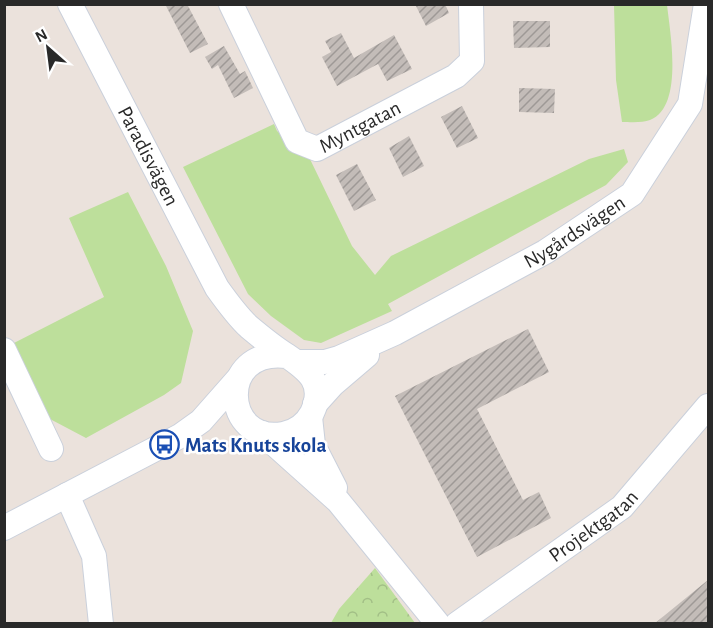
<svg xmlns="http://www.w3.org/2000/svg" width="713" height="628" viewBox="0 0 713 628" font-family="'Alegreya Sans',sans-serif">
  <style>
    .grass { fill: #bddf9b }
    .forest { fill: url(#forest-crowns) }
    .building { fill: url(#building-hatch) }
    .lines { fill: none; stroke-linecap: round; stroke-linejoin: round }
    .minor-casing { stroke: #cad0db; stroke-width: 26 }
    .minor { stroke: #fff; stroke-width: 24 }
    .labels { text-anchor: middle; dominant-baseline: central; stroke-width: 5; stroke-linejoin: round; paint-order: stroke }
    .street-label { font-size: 21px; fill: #292929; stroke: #fff }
    .transit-label { font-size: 21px; font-weight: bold; fill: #164399; stroke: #fff; text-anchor: start }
  </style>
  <defs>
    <pattern id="forest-crowns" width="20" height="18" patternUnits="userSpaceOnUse" patternTransform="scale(1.5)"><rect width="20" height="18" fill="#bddf9b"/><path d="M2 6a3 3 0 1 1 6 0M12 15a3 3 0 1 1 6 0" fill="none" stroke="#a2bf86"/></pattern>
    <pattern id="building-hatch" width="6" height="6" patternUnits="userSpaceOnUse" patternTransform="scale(1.5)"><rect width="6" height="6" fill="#c3bcb8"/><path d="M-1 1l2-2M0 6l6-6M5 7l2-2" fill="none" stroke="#9e9996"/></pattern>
  </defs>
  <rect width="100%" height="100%" fill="#ebe2dc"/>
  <!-- grass -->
  <path class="grass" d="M614,5h53c3,27 17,102 -17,115 -7,3 -20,2 -28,2l-6,-42z
    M274,124l3,7 31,24 44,91 23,29 16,-19 198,-97 35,-10 4,13 -22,23 -218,119 4,7 -71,32 -17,-3 -33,-24 -23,-22 -65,-127z
    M128,192l38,74 27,65 -12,52 -17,12 -78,43 -36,-19 -38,-75 92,-47 -35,-79z"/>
  <!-- forest -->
  <path class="forest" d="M375,568l40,55h-84l8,-14z"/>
  <!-- building -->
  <path class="building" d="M165,4h22l21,40 -18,9z
    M415,4h30l4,9 -23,13z
    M513,21h37v26l-36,1z
    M341,33l13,25 40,-23 18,34 -25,12 -9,-17 -41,22 -15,-29 9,-5 -6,-11z
    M224,46l16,28 5,-3 8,17 -19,10 -16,-33 -6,4 -7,-12z
    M519,88l36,1 -1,24 -35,-1z
    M462,106l16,32 -21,10 -16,-31z
    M409,136l15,30 -21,11 -14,-29z
    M357,164l19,36 -22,11 -18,-36z
    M528,329l21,43 -72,37 46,91 16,-8 12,26 -74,39 -82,-161z
    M708,580v44h-54z"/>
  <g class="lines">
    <defs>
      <g id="minor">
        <path id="s1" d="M70,4l147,284c10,14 20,28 32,39 12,10 24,20 37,28 22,15 40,28 26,58 -6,11 -17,19 -29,21 -60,11 -67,-87 4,-78"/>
        <path id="s2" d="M231,4l66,137 20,8 139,-73 16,-15 -1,-57"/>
        <path d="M4,350l47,99"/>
        <path id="s3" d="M299,362h26l14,-4 56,-25 150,-81 87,-58 58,-90 16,-100"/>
        <path d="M315,404l18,-20 34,-29"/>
        <path d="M310,417l3,28 22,43"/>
        <path d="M262,433l76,68 100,123"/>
        <path d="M67,495l27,61 7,68"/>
        <path d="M4,528l176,-92 21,-15 37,-42"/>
        <path id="s4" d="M457,624l165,-117 86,-101"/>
      </g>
    </defs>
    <!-- minor casing -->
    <use href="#minor" class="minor-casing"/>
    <!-- minor -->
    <use href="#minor" class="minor"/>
  </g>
  <!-- icons -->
  <defs>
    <symbol id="bus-ring" viewBox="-11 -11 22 22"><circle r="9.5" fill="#fff" stroke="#1a4fb4" stroke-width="1.5"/><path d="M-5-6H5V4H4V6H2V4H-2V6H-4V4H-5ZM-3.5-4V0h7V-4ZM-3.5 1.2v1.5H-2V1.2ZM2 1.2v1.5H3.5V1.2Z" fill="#1a4fb4"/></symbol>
  </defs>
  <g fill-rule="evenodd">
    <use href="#bus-ring" x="148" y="428" width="33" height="33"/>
  </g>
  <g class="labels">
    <!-- street labels -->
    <g class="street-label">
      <text stroke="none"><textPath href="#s2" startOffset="222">Myntgatan</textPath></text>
      <text stroke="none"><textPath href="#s1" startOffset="171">Paradisvägen</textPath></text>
      <text stroke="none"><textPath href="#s3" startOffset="308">Nygårdsvägen</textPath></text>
      <text stroke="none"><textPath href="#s4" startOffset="168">Projektgatan</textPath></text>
    </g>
    <!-- transit labels -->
    <g class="transit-label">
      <text x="185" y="445">Mats Knuts skola</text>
    </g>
  </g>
  <!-- border -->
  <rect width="713" height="628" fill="none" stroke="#292929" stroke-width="12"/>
  <!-- north arrow -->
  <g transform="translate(48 48) rotate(332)" stroke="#ffffff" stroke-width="4.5" paint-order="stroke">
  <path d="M0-4.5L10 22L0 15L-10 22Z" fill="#292929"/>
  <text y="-9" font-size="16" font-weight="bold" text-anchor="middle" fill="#292929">N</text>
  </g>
</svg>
